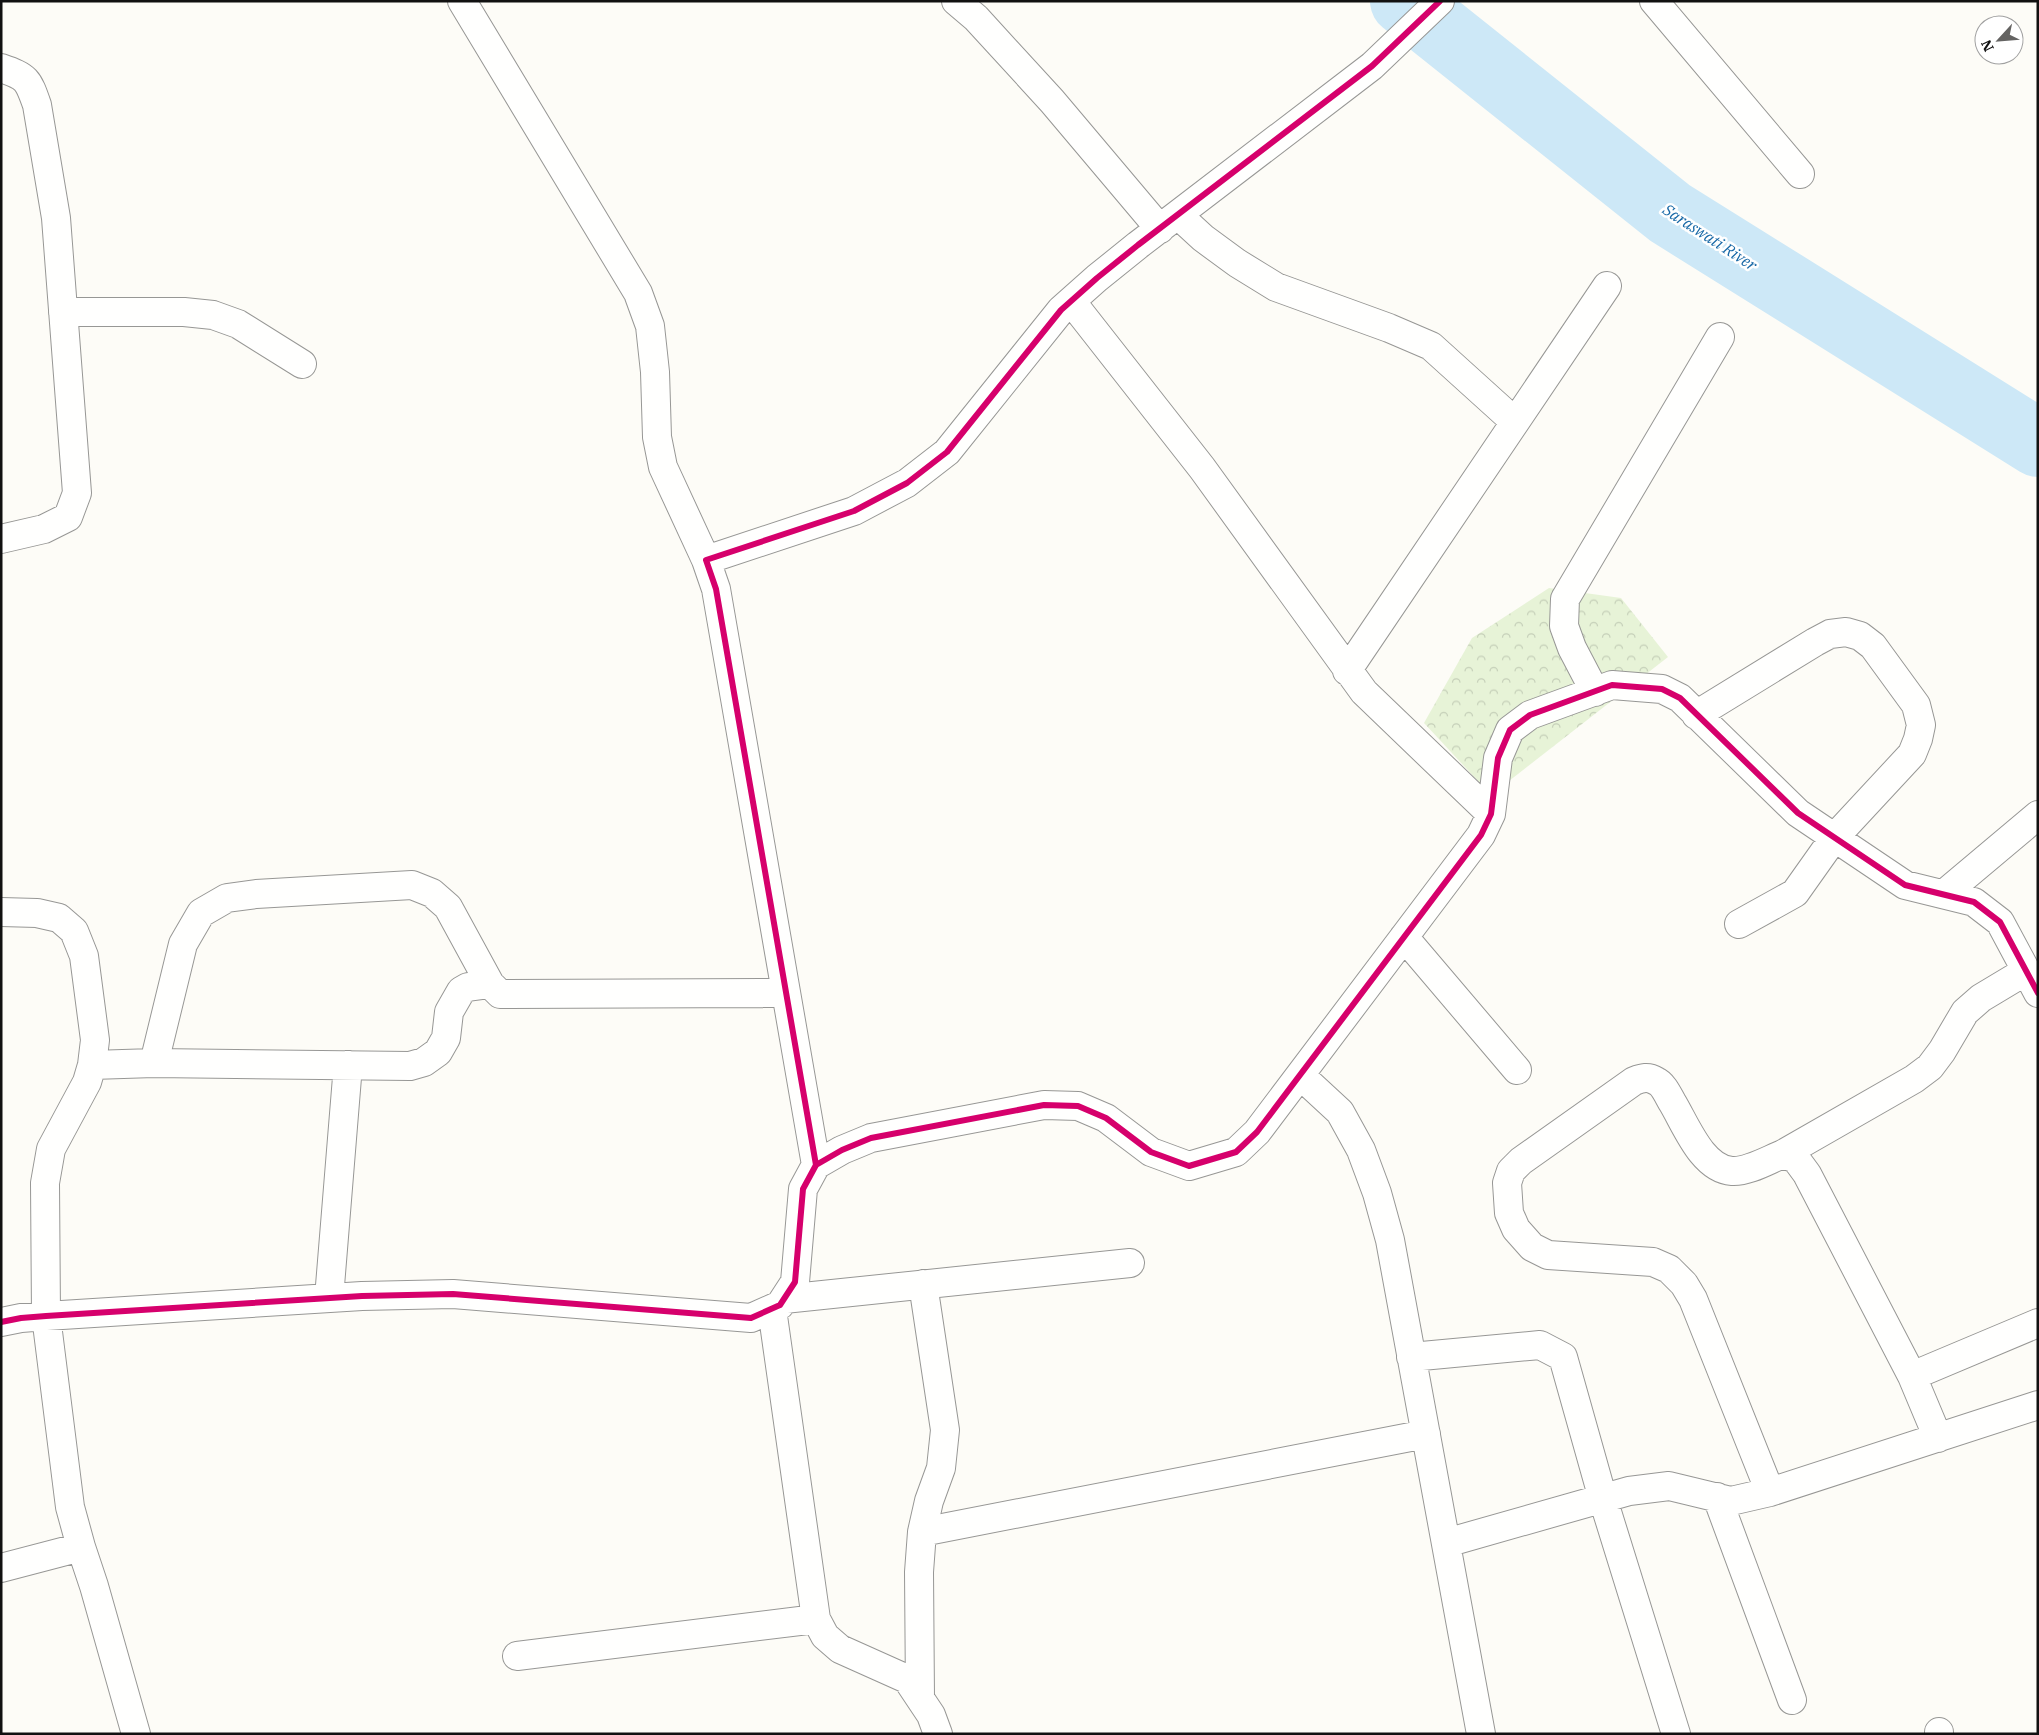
<svg xmlns="http://www.w3.org/2000/svg" width="2039" height="1735" viewBox="0 0 2039 1735" font-family="'IBM Plex Serif',serif">
  <style>
    .park { fill: url(#park-crowns) }
    .lines { fill: none; stroke-linecap: round; stroke-linejoin: round }
    .river { stroke: #cde8f7; stroke-width: 68 }
    .minor-casing { stroke: #979795; stroke-width: 30 }
    .minor { stroke: #fffffe; stroke-width: 28 }
    .cycleway-casing { stroke: #fff; stroke-width: 9 }
    .cycleway { stroke: #d6006c; stroke-width: 6 }
    .labels { text-anchor: middle; dominant-baseline: central; stroke-width: 5; stroke-linejoin: round; paint-order: stroke }
    .water-label { font-size: 16px; font-style: italic; fill: #1768a6; stroke: #fff }
  </style>
  <defs>
    <pattern id="park-crowns" width="20" height="18" patternUnits="userSpaceOnUse" patternTransform="scale(1.25)"><rect width="20" height="18" fill="#e7f3d7"/><path d="M2 6a3 3 0 1 1 6 0M12 15a3 3 0 1 1 6 0" fill="none" stroke="#c5cfb8"/></pattern>
  </defs>
  <rect width="100%" height="100%" fill="#fdfcf7"/>
  <!-- park -->
  <path class="park" d="M1549,588l72,10 47,59 -177,138 -67,-72 48,-85z"/>
  <g class="lines">
    <!-- river -->
    <path class="river" d="M1404,1l266,212 368,230"/>
    <defs>
      <path id="minor" d="M462,1l176,292 12,33 5,46 2,65 6,30 43,93
        M956,1l20,17 76,83 108,128
        M1654,1l146,173
        M1,68c26,9 27,11 36,37l19,113 21,275 -9,24 -24,12 -43,10
        M1178,215l25,23 34,25 39,24 113,41 42,18 84,76
        M1071,301l131,167 162,224 127,122
        M63,312h121l29,3 25,9 64,40
        M1347,671l260,-385
        M1595,692l-23,-44 -8,-22 1,-27 155,-262
        M1696,715l119,-73 15,-8 16,-2 14,4 13,10 43,59 5,20 -3,14 -6,15 -78,84 -39,55 -56,31
        M1944,894l94,-79
        M1,912l36,1 22,5 15,13 10,25 11,84 -3,25 -5,17 -36,67 -6,34 1,133 24,191 11,40 13,39 42,148
        M1404,937l113,133
        M154,1063l29,-119 18,-31 26,-15 29,-4 156,-9 20,8 16,14 42,77 10,10 286,-1
        M92,1065l62,-2 256,3 14,-4 14,-10 8,-14 3,-26 12,-21 7,-4 22,-3
        M1300,1075l40,37 21,38 16,43 13,47 91,494
        M1783,1154l131,-75 16,-12 12,-16 23,-39 16,-14 45,-27
        M816,1165l26,-15 29,-12 173,-33 34,1 28,12 45,34 38,14 47,-14 21,-20 224,-297 10,-21 7,-56 12,-28 20,-15 82,-30 50,4 18,9 118,115 107,72 69,17 26,20 38,71
        M329,1298l19,-233
        M784,1299l346,-36
        M772,1309l44,310 9,17 15,13 67,30 24,36 7,19
        M1,1322l20,-4 25,-2 316,-20 91,-2 298,24 29,-13 15,-23 8,-93 13,-24 -100,-576 -10,-29 148,-49 53,-28 40,-31 114,-142 36,-32 41,-33 234,-179 68,-65
        M1411,1357l129,-12 23,12 40,142 73,235
        M1912,1376l126,-53
        M1770,1492l-77,-193 -9,-15 -15,-15 -16,-7 -105,-7 -16,-8 -16,-18 -7,-16 -2,-30 4,-12 10,-10 113,-80c8,-3 14,-5 22,0 7,3 12,14 16,21 14,23 30,67 60,69 16,1 36,-11 51,-17l13,5 11,15 105,202 26,62
        M1717,1497l75,203
        M922,1532l504,-98
        M1446,1543l183,-52 40,-5 62,15 39,-9 268,-87
        M1,1568l80,-21
        M517,1656l299,-37
        M920,1698l-1,-126 3,-40 7,-31 12,-33 4,-38 -22,-146
        M1939,1732v2"/>
    </defs>
    <!-- minor casing -->
    <use href="#minor" class="minor-casing"/>
    <!-- minor -->
    <use href="#minor" class="minor"/>
    <defs>
      <path id="cycleway" d="M816,1165l26,-15 29,-12 173,-33 34,1 28,12 45,34 38,14 47,-14 21,-20 224,-297 10,-21 7,-56 12,-28 20,-15 82,-30 50,4 18,9 118,115 107,72 69,17 26,20 38,71
        M1,1322l20,-4 25,-2 316,-20 91,-2 298,24 29,-13 15,-23 8,-93 13,-24 -100,-576 -10,-29 148,-49 53,-28 40,-31 114,-142 36,-32 41,-33 234,-179 68,-65"/>
    </defs>
    <!-- cycleway casing -->
    <use href="#cycleway" class="cycleway-casing"/>
    <!-- cycleway -->
    <use href="#cycleway" class="cycleway"/>
  </g>
  <g class="labels">
    <!-- water labels -->
    <g class="water-label">
      <text transform="translate(1710 237) rotate(33)">Saraswati River</text>
    </g>
  </g>
  <!-- border -->
  <rect width="2039" height="1735" fill="none" stroke="#111111" stroke-width="5"/>
  <!-- north arrow -->
  <g transform="translate(1999 40) rotate(244)"><circle r="24" fill="#ffffff" stroke="#a0a0a0"/>
  <path d="M0-4L9 19L0 12L-9 19Z" fill="#646362"/>
  <text y="-8" font-size="14" font-weight="bold" text-anchor="middle" fill="#111111">N</text>
  </g>
</svg>
